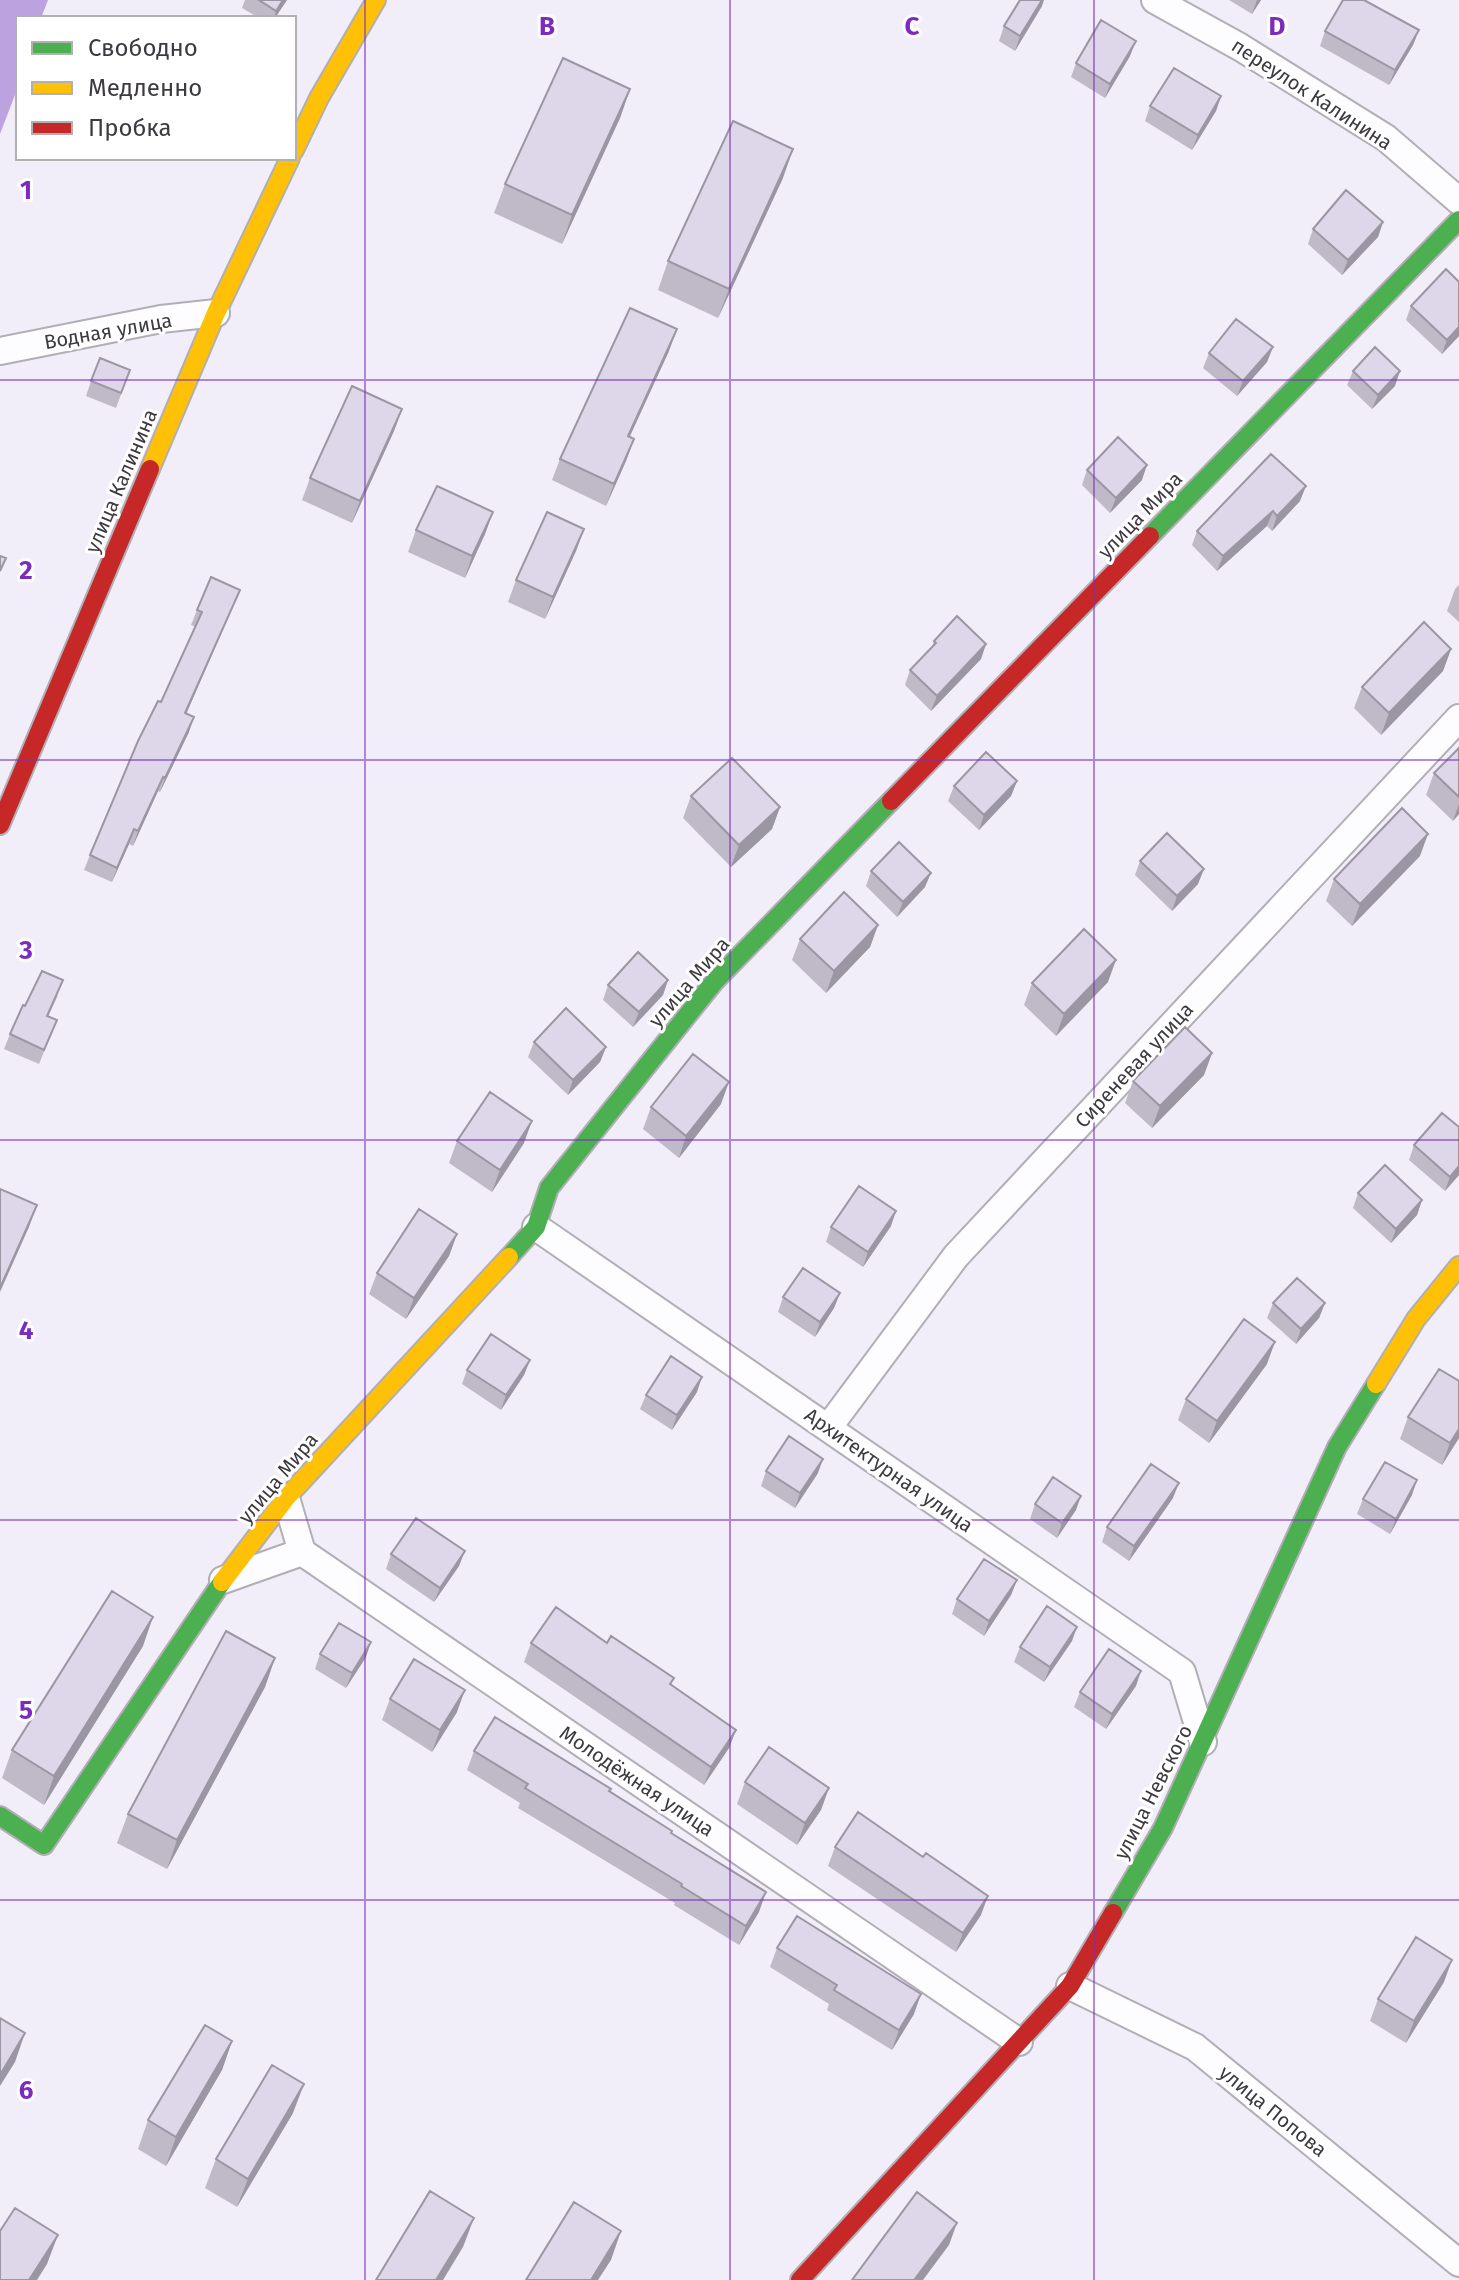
<svg xmlns="http://www.w3.org/2000/svg" width="1459" height="2280" viewBox="0 0 1459 2280" font-family="'Fira Sans',sans-serif">
  <style>
    .water { fill: #bda2e0 }
    .lines { fill: none; stroke-linecap: round; stroke-linejoin: round }
    .street-casing { stroke: #b1aeb6; stroke-width: 30 }
    .fast-casing { stroke: #b1aeb6; stroke-width: 22 }
    .slow-casing { stroke: #b1aeb6; stroke-width: 22 }
    .jam-casing { stroke: #b1aeb6; stroke-width: 22 }
    .street { stroke: #fdfcfe; stroke-width: 26 }
    .fast { stroke: #4caf50; stroke-width: 18 }
    .slow { stroke: #ffc107; stroke-width: 18 }
    .jam { stroke: #c62828; stroke-width: 18 }
    .wall { fill: #bfb9c8 }
    .shaded-wall { fill: #9b96a3 }
    .building { fill: #ded7e9; stroke: #9b96a3; stroke-width: 2 }
    .grid { fill: none; stroke: #7b2cbf; stroke-width: 2; stroke-opacity: 0.55 }
    .labels { text-anchor: middle; dominant-baseline: central; stroke-width: 6; stroke-linejoin: round; paint-order: stroke }
    .street-label { font-size: 20px; fill: #3c3940; stroke: #fff }
    .grid-label { font-size: 26px; text-anchor: middle; font-weight: bold; fill: #7b2cbf; stroke: #fff; stroke-width: 6; stroke-linejoin: round; paint-order: stroke }
  </style>
  <rect width="100%" height="100%" fill="#f2eef9"/>
  <!-- water -->
  <path class="water" d="M0,0h48l-7,18h-23v69l-18,47z"/>
  <g class="lines">
    <defs>
      <path id="street" d="M1155,0l85,47 146,91 73,63
        M0,351l161,-32 55,-6
        M536,1227l646,445 21,70
        M828,1428l128,-172 503,-538
        M286,1498l16,54 717,490
        M223,1580l79,-28
        M1070,1986l125,61 264,216"/>
      <path id="fast" d="M1150,536l309,-316
        M509,1257l27,-30 13,-39 165,-206 177,-181
        M0,1816l44,29 178,-263
        M1113,1913l50,-85 174,-381 39,-63"/>
      <path id="slow" d="M294,150l25,-52 57,-98
        M150,469l66,-156 74,-155
        M1376,1384l40,-65 43,-53
        M222,1582l64,-84 223,-241"/>
      <path id="jam" d="M891,801l259,-265
        M0,825l150,-356
        M800,2280l270,-294 43,-73"/>
    </defs>
    <!-- street casing -->
    <use href="#street" class="street-casing"/>
    <!-- fast casing -->
    <use href="#fast" class="fast-casing"/>
    <!-- slow casing -->
    <use href="#slow" class="slow-casing"/>
    <!-- jam casing -->
    <use href="#jam" class="jam-casing"/>
    <!-- street -->
    <use href="#street" class="street"/>
    <!-- fast -->
    <use href="#fast" class="fast"/>
    <!-- slow -->
    <use href="#slow" class="slow"/>
    <!-- jam -->
    <use href="#jam" class="jam"/>
  </g>
  <!-- wall -->
  <path class="wall" d="M245,0h42l-12,18h-16l-17,-10z
    M1229,0h32l-9,14z
    M1042,6l-27,45 -16,-10 5,-15z
    M1419,30l-6,15 -24,40 -69,-39 5,-15z
    M1130,56l-25,42 -34,-21 5,-14z
    M630,89l-10,29 -58,126 -68,-31 11,-29z
    M1221,96l-5,15 -24,39 -47,-29 5,-15z
    M783,178l-65,140 -60,-28 10,-29z
    M1383,222l-5,15 -36,38 -34,-31 5,-15z
    M1411,306l48,30 -17,18 -36,-34z
    M1273,347l-6,15 -30,34 -34,-28 6,-15z
    M669,351l-40,85 5,3 -8,22 -20,45 -54,-26 8,-21z
    M130,370l-14,38 -30,-12 5,-15z
    M1353,371l42,15 -23,23 -25,-24z
    M402,409l-8,22 -42,92 -50,-23 8,-22z
    M1087,470l55,10 -32,33 -28,-28z
    M1300,501l-28,30 -5,-5 -50,45 -25,-26 5,-14z
    M493,512l-8,22 -20,44 -57,-26 8,-22z
    M584,529l-8,22 -31,68 -37,-17 8,-22z
    M1459,585v37l-12,-11 8,-22z
    M240,590l-54,124 3,18 -29,60 -2,-1 -25,55 -4,-2 -17,38 -28,-12 6,-15 106,-228 -5,-2 6,-15z
    M934,641l52,3 -5,15 -50,52 -26,-26 5,-15 22,-23z
    M1451,649l-8,22 -62,64 -27,-27 8,-21z
    M1459,748v66l-6,7 -27,-26 8,-22z
    M1017,781l-6,15 -32,34 -31,-29 6,-15z
    M691,796l89,11 -8,22 -41,38 -48,-49z
    M1420,856l-68,70 -26,-25 8,-22z
    M1140,861l58,23 -26,27 -37,-36z
    M871,871l54,16 -28,30 -31,-31z
    M878,925l-8,22 -44,46 -34,-33 8,-21z
    M668,980l-5,15 -30,32 -30,-27 5,-15z
    M1108,982l-52,54 -32,-31 8,-22z
    M58,995l-10,22 3,18 -12,29 -35,-15 6,-15 15,-28z
    M534,1042l72,5 -6,15 -32,33 -40,-38z
    M1212,1053l-8,22 -52,53 -27,-25 8,-22z
    M721,1104l-42,54 -36,-29 8,-22z
    M457,1141l67,2 -32,49 -43,-29z
    M1414,1145l45,30 -14,16 -36,-31z
    M1358,1193l64,7 -5,15 -26,28 -38,-35z
    M891,1226l-28,41 -37,-25 5,-15z
    M457,1234l-8,22 -43,63 -37,-25 8,-21z
    M840,1293l-6,15 -19,29 -37,-25 5,-15z
    M1273,1303h52l-6,15 -23,26 -29,-26z
    M530,1360l-6,15 -23,35 -39,-26 5,-14z
    M1267,1364l-58,79 -31,-23 8,-21z
    M697,1392l-25,38 -32,-21 6,-14z
    M1408,1417l51,21 -17,27 -42,-26z
    M766,1471l52,2 -23,35 -34,-22z
    M1412,1495l-22,39 -33,-20 6,-15z
    M1173,1498l-44,63 -27,-19 5,-15z
    M1035,1504l41,6 -19,28 -27,-19z
    M391,1554l68,12 -25,36 -48,-33z
    M1017,1580l-6,15 -27,41 -32,-22 5,-15z
    M1072,1641l-28,41 -30,-20 6,-15z
    M531,1643h76l67,35 -3,7 65,45 -7,18 -25,37 -180,-123z
    M143,1646l-99,159 -42,-27 10,-28z
    M320,1654l46,3 -20,31 -31,-19z
    M275,1658l-10,29 -98,182 -50,-26 11,-29z
    M1136,1686l-30,43 -32,-22 6,-15z
    M390,1699l67,13 -25,40 -50,-32z
    M474,1751l136,41 61,42 88,78 -20,33 -65,-40 1,-2 -157,-95 2,-5 -53,-33z
    M745,1782l76,28 -24,35 -60,-41z
    M835,1847l146,68 -25,37 -128,-86z
    M777,1948l137,66 -22,36 -65,-40 2,-6 -59,-37z
    M1444,1982l-38,61 -36,-22 8,-22z
    M232,2041l-10,29 -56,96 -28,-17 10,-29z
    M293,2113l-56,94 -32,-19 11,-29z"/>
  <!-- shaded-wall -->
  <path class="shaded-wall" d="M283,0h4l-12,18h-1l2,-7z
    M1042,0h2l-2,6 -27,45 5,-15z
    M1257,0h4l-9,14z
    M1419,30l-6,15 -24,40 6,-15z
    M1136,41l-6,15 -25,42 5,-14z
    M630,89l-10,29 -58,126 10,-29z
    M1221,96l-5,15 -24,39 6,-15z
    M793,149l-10,29 -65,140 11,-29z
    M1383,222l-5,15 -36,38 6,-15z
    M1459,327v9l-17,18 5,-14z
    M677,329l-8,22 -49,107 8,-22z
    M1273,347l-6,15 -30,34 6,-15z
    M1400,371l-5,15 -23,23 6,-14z
    M402,409l-8,22 -42,92 8,-22z
    M634,439l-8,22 -20,45 8,-22z
    M1147,465l-5,15 -32,33 6,-15z
    M1306,486l-6,15 -28,30 5,-15z
    M1273,511l-6,15 -50,45 6,-15z
    M493,512l-8,22 -20,44 7,-22z
    M584,529l-8,22 -31,68 8,-22z
    M240,590l-6,14 -54,124 5,-15z
    M986,644l-5,15 -50,52 6,-15z
    M1451,649l-8,22 -62,64 8,-22z
    M194,717l-5,15 -29,60 5,-14z
    M163,777l-5,14 -25,55 5,-15z
    M1017,781l-6,15 -32,34 5,-15z
    M1459,804v10l-6,7z
    M780,807l-8,22 -41,38 8,-22z
    M134,829l-5,15 -17,38 5,-14z
    M1428,834l-8,22 -68,70 8,-22z
    M1204,869l-6,15 -26,27 5,-15z
    M931,873l-6,14 -28,30 6,-15z
    M878,925l-8,22 -44,46 8,-22z
    M1116,960l-8,22 -52,54 8,-22z
    M668,980l-5,15 -30,32 6,-15z
    M606,1047l-6,15 -32,33 5,-15z
    M1212,1053l-8,22 -52,53 8,-22z
    M729,1082l-8,22 -42,54 7,-22z
    M532,1121l-8,22 -32,49 8,-22z
    M1459,1166v9l-14,16 5,-14z
    M1422,1200l-5,15 -26,28 5,-14z
    M37,1205l-8,22 -29,65v-4z
    M896,1211l-5,15 -28,41 5,-15z
    M457,1234l-8,22 -43,63 8,-21z
    M840,1293l-6,15 -19,29 5,-15z
    M1325,1303l-6,15 -23,26 5,-15z
    M1275,1342l-8,22 -58,79 8,-22z
    M530,1360l-6,15 -23,35 5,-15z
    M702,1377l-5,15 -25,38 5,-15z
    M1459,1429v9l-17,27 8,-22z
    M823,1459l-5,14 -23,35 5,-15z
    M1417,1480l-5,15 -22,39 6,-15z
    M1179,1483l-6,15 -44,63 5,-15z
    M1081,1496l-5,14 -19,28 5,-15z
    M465,1551l-6,15 -25,36 6,-14z
    M1017,1580l-6,15 -27,41 5,-15z
    M153,1617l-10,29 -99,159 10,-29z
    M1077,1627l-5,14 -28,41 6,-15z
    M371,1642l-5,15 -20,31 6,-15z
    M275,1658l-10,29 -98,182 10,-29z
    M1141,1671l-5,15 -30,43 6,-15z
    M465,1690l-8,22 -25,40 8,-22z
    M736,1730l-7,18 -25,37 7,-18z
    M829,1788l-8,22 -24,35 8,-22z
    M766,1892l-7,20 -20,33 7,-19z
    M988,1896l-7,19 -25,37 7,-19z
    M1452,1960l-8,22 -38,61 8,-22z
    M921,1994l-7,20 -22,36 7,-20z
    M25,2033l-10,29 -15,24v-11z
    M232,2041l-10,29 -56,96 10,-29z
    M304,2084l-11,29 -56,94 11,-28z
    M474,2218l-11,29 -20,33h-7z
    M957,2223l-8,22 -26,35h-9z
    M621,2231l-10,29 -13,20h-7z
    M58,2235l-11,29 -10,16h-8z"/>
  <!-- building -->
  <path class="building" d="M259,0h24l-7,11z
    M1020,0h22l-22,36 -16,-10z
    M1343,0h21l55,30 -24,40 -70,-39z
    M1101,20l35,21 -26,43 -34,-21z
    M563,58l67,31 -58,126 -67,-31z
    M1174,68l47,28 -23,39 -48,-29z
    M733,121l60,28 -64,140 -61,-28z
    M1346,190l37,32 -35,38 -35,-31z
    M1446,269l13,13v45l-12,13 -36,-34z
    M630,308l47,21 -49,107 6,3 -20,45 -54,-25z
    M1236,319l37,28 -30,34 -34,-28z
    M1375,347l25,24 -22,24 -25,-24z
    M100,358l30,12 -9,23 -30,-12z
    M352,386l50,23 -42,92 -50,-23z
    M1118,437l29,28 -31,33 -29,-28z
    M1271,454l35,32 -29,30 -4,-5 -50,45 -26,-25z
    M437,486l56,26 -21,44 -56,-26z
    M547,512l37,17 -31,68 -37,-17z
    M0,556l6,2 -6,13z
    M211,577l29,13 -55,123 9,4 -29,61 -2,-1 -25,54 -4,-2 -17,39 -27,-13 48,-114 20,-40 3,1 41,-90 -5,-2z
    M957,616l29,28 -49,52 -27,-26 26,-27 -2,-2z
    M1424,622l27,27 -62,64 -27,-26z
    M1459,748v49l-25,-24z
    M986,752l31,29 -33,34 -30,-29z
    M732,758l48,49 -41,38 -48,-49z
    M1402,808l26,26 -68,70 -26,-25z
    M1167,833l37,36 -27,27 -37,-35z
    M899,842l32,31 -28,29 -32,-31z
    M844,892l34,33 -44,46 -34,-32z
    M1084,929l32,31 -52,54 -32,-31z
    M638,952l30,28 -29,32 -31,-27z
    M42,971l21,9 -16,36 10,4 -13,30 -34,-16 13,-29 2,1z
    M566,1008l40,39 -33,33 -39,-38z
    M1185,1027l27,26 -52,53 -27,-25z
    M693,1054l36,28 -43,54 -35,-29z
    M490,1092l42,29 -32,49 -43,-29z
    M1442,1113l17,14v39l-9,11 -36,-32z
    M1385,1165l37,35 -26,29 -38,-36z
    M859,1186l37,25 -28,41 -37,-25z
    M0,1189l37,16 -37,83z
    M419,1209l38,25 -43,64 -37,-25z
    M803,1268l37,25 -20,29 -37,-25z
    M1297,1278l28,25 -24,26 -28,-26z
    M1244,1319l31,23 -58,79 -31,-22z
    M491,1334l39,26 -24,35 -39,-25z
    M671,1356l31,21 -25,38 -31,-20z
    M1439,1369l20,12v48l-9,14 -42,-26z
    M789,1436l34,23 -23,34 -34,-22z
    M1385,1462l32,18 -21,39 -33,-20z
    M1151,1464l28,19 -45,63 -27,-19z
    M1053,1477l28,19 -19,27 -27,-19z
    M416,1518l49,33 -25,37 -49,-34z
    M984,1559l33,21 -28,41 -32,-22z
    M112,1591l41,26 -99,159 -42,-26z
    M1047,1606l30,21 -27,40 -30,-20z
    M556,1607l51,36 4,-7 63,42 -4,6 66,46 -25,37 -180,-124z
    M339,1623l32,19 -19,31 -32,-19z
    M226,1631l49,27 -98,182 -49,-26z
    M1109,1649l32,22 -29,43 -32,-22z
    M414,1659l51,31 -25,40 -50,-31z
    M495,1717l116,72 -2,2 63,40 -1,2 95,59 -20,34 -65,-40 1,-2 -157,-96 3,-4 -54,-33z
    M769,1747l60,41 -24,35 -60,-41z
    M858,1812l65,45 3,-4 62,43 -25,37 -128,-86z
    M797,1916l124,78 -22,36 -65,-40 3,-5 -60,-37z
    M1416,1937l36,23 -38,61 -36,-22z
    M0,2018l25,15 -25,42z
    M205,2025l27,16 -56,96 -28,-17z
    M272,2065l32,19 -56,95 -32,-20z
    M430,2191l44,27 -38,62h-60z
    M917,2192l40,31 -43,57h-62z
    M574,2202l47,29 -30,49h-65z
    M15,2208l43,27 -29,45h-29v-49z"/>
  <!-- grid -->
  <path class="grid" d="M365,0v2280M730,0v2280M1094,0v2280M0,380h1459M0,760h1459M0,1140h1459M0,1520h1459M0,1900h1459"/>
  <g class="labels">
    <!-- street labels -->
    <g class="street-label">
      <text transform="translate(1312 94) rotate(33)">переулок Калинина</text>
      <text transform="translate(108 331) rotate(-10)">Водная улица</text>
      <text transform="translate(121 481) rotate(-67)">улица Калинина</text>
      <text transform="translate(1140 515) rotate(-46)">улица Мира</text>
      <text transform="translate(689 982) rotate(-49)">улица Мира</text>
      <text transform="translate(1134 1065) rotate(-47)">Сиреневая улица</text>
      <text transform="translate(889 1470) rotate(35)">Архитектурная улица</text>
      <text transform="translate(278 1478) rotate(-50)">улица Мира</text>
      <text transform="translate(637 1781) rotate(34)">Молодёжная улица</text>
      <text transform="translate(1153 1792) rotate(-63)">улица Невского</text>
      <text transform="translate(1273 2111) rotate(39)">улица Попова</text>
    </g>
  </g>
  <g class="grid-label">
    <text x="547" y="35">B</text>
    <text x="912" y="35">C</text>
    <text x="1277" y="35">D</text>
    <text x="26" y="199">1</text>
    <text x="26" y="579">2</text>
    <text x="26" y="959">3</text>
    <text x="26" y="1339">4</text>
    <text x="26" y="1719">5</text>
    <text x="26" y="2099">6</text>
  </g>
  <!-- legend -->
  <rect x="16" y="16" width="280" height="144" fill="#ffffff" stroke="#b1b0b3" stroke-width="2"/>
  <rect x="32" y="42" width="40" height="12" fill="#4caf50" stroke="#b1b0b3" stroke-width="2"/>
  <text x="88" y="56" font-size="24" fill="#3c3940">Свободно</text>
  <rect x="32" y="82" width="40" height="12" fill="#ffc107" stroke="#b1b0b3" stroke-width="2"/>
  <text x="88" y="96" font-size="24" fill="#3c3940">Медленно</text>
  <rect x="32" y="122" width="40" height="12" fill="#c62828" stroke="#b1b0b3" stroke-width="2"/>
  <text x="88" y="136" font-size="24" fill="#3c3940">Пробка</text>
</svg>
